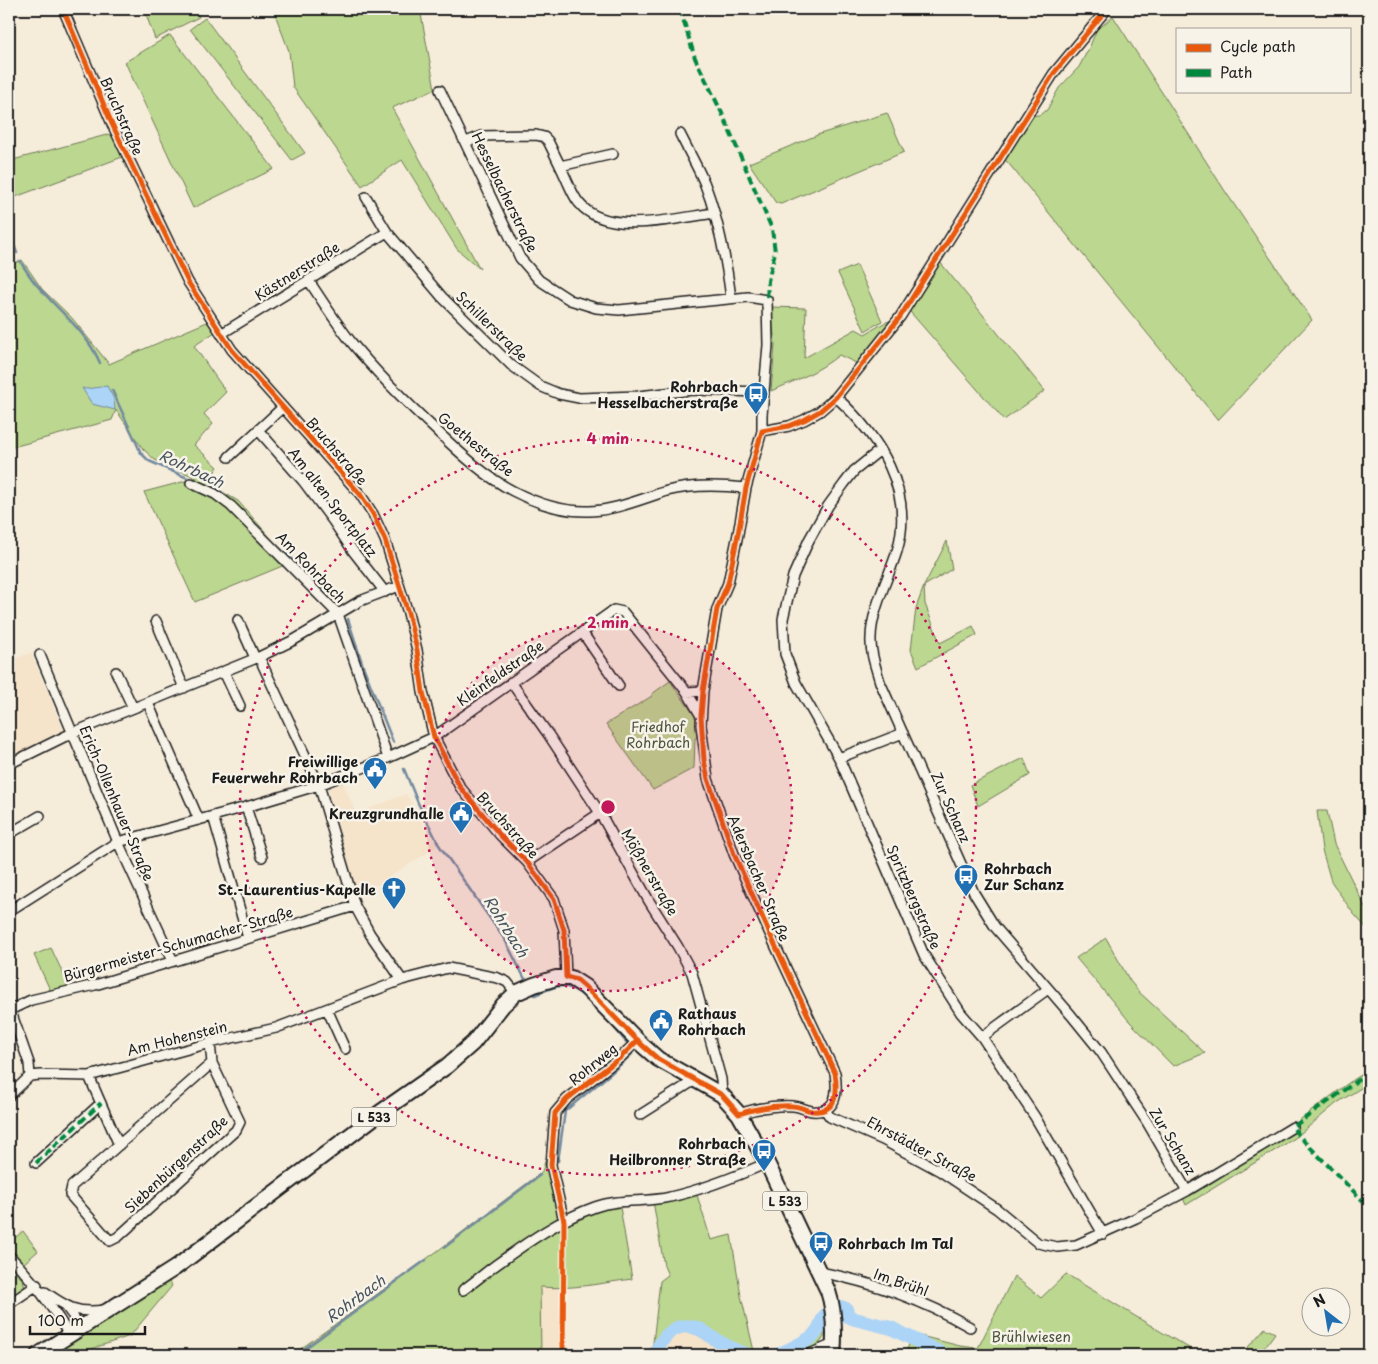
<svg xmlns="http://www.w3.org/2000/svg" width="1378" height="1364" viewBox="0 0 1378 1364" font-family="'Playpen Sans',sans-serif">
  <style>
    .built { fill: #f5e3ca }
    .green { fill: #bcd78f; stroke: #6c7a56 }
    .water { fill: #acd4f6; stroke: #728a9f }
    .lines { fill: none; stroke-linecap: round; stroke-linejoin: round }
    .stream { stroke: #728a9f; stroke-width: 2.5 }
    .river { stroke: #acd4f6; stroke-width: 14 }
    .minor-casing { stroke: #1c1c1c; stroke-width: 12 }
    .primary-casing { stroke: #1c1c1c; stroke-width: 18 }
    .minor { stroke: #f7f3e8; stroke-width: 9 }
    .primary { stroke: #f7f3e8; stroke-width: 14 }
    .quiet { stroke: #00873e; stroke-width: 4; stroke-dasharray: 8 4; stroke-linecap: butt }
    .cycleway-casing { stroke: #f7f3e8; stroke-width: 8 }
    .cycleway { stroke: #e8590c; stroke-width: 5 }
    .ring { fill: none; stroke: #c2185b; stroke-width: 2.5; stroke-dasharray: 2.5 5 }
    .labels { text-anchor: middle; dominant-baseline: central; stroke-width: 5; stroke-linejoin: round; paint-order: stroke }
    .shield { fill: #f7f3e8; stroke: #5e5c59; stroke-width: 1 }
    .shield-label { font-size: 12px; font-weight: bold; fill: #1c1c1c }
    .street-label { font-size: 14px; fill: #1c1c1c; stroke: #f7f3e8 }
    .poi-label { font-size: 14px; font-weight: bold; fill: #1c1c1c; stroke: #f7f3e8; text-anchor: end }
    .park-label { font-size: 14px; fill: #4c543e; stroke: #f7f3e8 }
    .water-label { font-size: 15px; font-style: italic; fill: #47535d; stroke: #f7f3e8 }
    .centre { fill: #c2185b; stroke: #f7f3e8; stroke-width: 2.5 }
    .ring-label { font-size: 15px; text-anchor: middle; font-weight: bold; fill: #c2185b; stroke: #f7f3e8; stroke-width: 5; stroke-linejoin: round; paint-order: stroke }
  </style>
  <rect width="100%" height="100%" fill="#f6ecda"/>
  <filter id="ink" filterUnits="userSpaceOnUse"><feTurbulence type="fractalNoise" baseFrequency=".02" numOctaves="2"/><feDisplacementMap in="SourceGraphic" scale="10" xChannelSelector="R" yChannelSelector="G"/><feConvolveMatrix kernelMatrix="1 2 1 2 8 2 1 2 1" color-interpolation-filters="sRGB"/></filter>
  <g filter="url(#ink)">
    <!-- built -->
    <path class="built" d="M31,653l33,79 -52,25 -3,-6v-90z
      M343,783l13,31 50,-20 19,34 13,18 -81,51 -29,-109z
      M540,1287l19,1 3,67h-21z
      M684,1329l11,4 35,22h-70l8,-17z"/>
    <!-- green -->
    <path class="green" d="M144,9h53l2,8 -44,22z
      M273,9h147l15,80 -43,19 88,161 -23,-20 -55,-89 -40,26 -69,-99 -4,-36z
      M1113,16l112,175 87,129 -94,100 -209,-256 -9,-9 25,-39 14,-1 8,-5 12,-22 20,-21 11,-21 8,-20h4z
      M205,18l100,135 -13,7 -102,-131z
      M170,35l104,134 -81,39 -68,-146z
      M887,113l17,39 -123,52 -5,-1 -27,-40 71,-29z
      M114,133l11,23 -115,43 -1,-38z
      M935,256l110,135 -41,29 -99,-114z
      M22,260l20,29 30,29 37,46 98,-42 8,10 -21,14 32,46 -22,22 9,10 -19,21 24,22 -11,16 31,18 54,61 -97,40 -51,-110 53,-14 -42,-18 -12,-11 -27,-39 -4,10 -103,28v-183z
      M857,265l25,56 -17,10 -27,-58z
      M771,307l35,1 -2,50 52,-29 9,5 19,-11 13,-5 -41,45 -17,-8c-21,17 -44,26 -68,36l4,-46z
      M947,541l5,28 -28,17 1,18 15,39 33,-17 4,9 -59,32 -7,-17 5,-42 8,-22z
      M670,681l25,35 3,19 -3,4 -1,29 -41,22 -47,-66 46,-28v-2z
      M1024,758l6,17 -52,31 -8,-21z
      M1317,811h10l7,33 31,63 4,4v20l-16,-18 -22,-32 -9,-31z
      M1106,938l24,43 9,11 66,61 -32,13 -43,-44 -54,-64z
      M51,948l18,38 -18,6 -17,-37z
      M1369,1070v13l-32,20 -42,35 -109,67 -6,-14 117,-69 50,-38z
      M546,1158h3l10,50 -3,16 5,5c14,-16 39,-19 59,-22l12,72c-31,4 -60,11 -92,8l1,68h-249l144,-103 106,-80z
      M696,1192l15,48 20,-5 10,61 13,55c6,1 13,3 19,2 18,-4 39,-16 51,-29v13l-5,7 -22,11h-67l-35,-22 -11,-4 -16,9 -8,17h-11l4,-12 7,-62 8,-6 -4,-9 -11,-65z
      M23,1231l15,20 -15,13 -14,-18v-3z
      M9,1265l14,15 2,7 -16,12z
      M1066,1274c45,27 89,55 135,81h-288l-7,-3 7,-18 47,12 18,2 36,-72 27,22z
      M168,1280l4,6 -42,50 -39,13 -9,6h-31z
      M1265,1328l10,5 -16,22h-18z"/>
    <!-- water -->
    <path class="water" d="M107,386l7,13 1,11 -23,-6 -10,-16 4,1z"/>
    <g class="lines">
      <!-- stream -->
      <path class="stream" d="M9,215l3,25 5,13
        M20,261c5,8 10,16 16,23 22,27 50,46 64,79
        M112,390l29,63 8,8 43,19
        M207,485l12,5 8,8
        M258,528l70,65
        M348,619l15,47 30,76
        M404,769l14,34 21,42 66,95 22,43
        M530,991l5,4c7,-3 17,-8 25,-9 23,-1 53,41 67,57
        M558,1161l7,-50 45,-37 22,-20
        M445,1247l95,-72
        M296,1355l130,-95"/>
      <!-- river -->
      <path class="river" d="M655,1355c7,-20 22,-35 44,-26 5,2 10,6 14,9 11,7 23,13 35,17
        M778,1355c11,-6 25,-11 35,-19 14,-13 2,-21 28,-29l5,2 2,7 7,3 36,9 54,27"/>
      <defs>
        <path id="minor" d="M63,9l49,115 76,158 44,68 128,144 13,20 12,26 23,73 9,37 6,42 11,45 26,50 40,48 27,27 27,37 10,31 2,47
          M440,90l80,168 19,22 31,20 26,8 23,2 129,-13 19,3 1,45 -6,70v16l-16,57 -8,46 -10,49 -11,26 -14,82 -2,34 7,54 26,75 41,91 60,128c3,20 2,40 -23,38 -7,-1 -13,-5 -19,-5 -19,-1 -36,2 -54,8
          M680,134c8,16 17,32 24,48 15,38 22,77 27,116
          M466,142l15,-6 55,-1 8,2 4,4c7,14 14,28 20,42 3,6 6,14 11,20 27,34 98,15 135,10
          M560,166l53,-12
          M366,197l21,35 55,65 69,68 29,21 19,8 20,4 59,-2 55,-6 70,2
          M309,281c14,21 27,42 43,62 26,32 57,62 87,90 22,21 47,44 74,58 23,12 50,21 77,20 26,-1 51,-12 77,-20 26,-7 52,-6 79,-3
          M221,334l166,-102
          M836,397c43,39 79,94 61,154 -8,26 -26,60 -26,87 -1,15 5,30 9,44l94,211 21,34 76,88 30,37 46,70 40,69
          M259,431l44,50 30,40 20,30 32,41
          M762,431l27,-5 15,-6 16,-9 16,-14 64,-80 154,-244 53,-64
          M880,450l-26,21 -10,13 -16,22 -19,34 -16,36 -10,43 2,35 11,29 43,75 85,197 37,58 21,24 53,80 68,117
          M229,457l54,-50
          M191,483l24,11 16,12 107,108 50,144
          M238,620l17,38
          M156,621l28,67
          M582,632l37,54
          M40,655l78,187 55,119
          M259,657l60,128 36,121 15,28 32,46
          M116,672l17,36
          M224,672l16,34
          M511,682l37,52 52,79 49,88 29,46 14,26 29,106 1,16
          M687,692l14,24
          M148,703l51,117
          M839,758l64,-25
          M9,764l63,-31 187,-76 35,-17 66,-39 39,-15
          M246,807l16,50
          M213,816l35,122
          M9,834l31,-18
          M527,862l73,-49
          M9,911l109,-69 128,-35 73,-22 69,-27 46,-21 180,-127 9,2 64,80 16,-1
          M327,1009l18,40
          M10,1010l21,-10 64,-15 260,-79
          M982,1037l66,-48
          M210,1043l2,20 28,59 -4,8 -118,107 -8,4 -40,-46 2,-9 140,-123
          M30,1076l11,-1 48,1 121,-33 66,-15 126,-48 46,-12 50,10 9,4 9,11
          M89,1076l30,69
          M9,1096l21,-20 -1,-13 -20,-57
          M825,1110l5,7 53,23 57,31 57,38 41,34 19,4 19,-2 60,-27 51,-27 106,-64
          M640,1115l55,-35
          M36,1163l65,-60
          M564,1221l-13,-56 4,-52 12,-14 54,-42 17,-17
          M9,1255c25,27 41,48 60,80
          M820,1272c51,10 105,29 150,55
          M463,1290c13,-9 24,-19 37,-28 29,-21 61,-43 95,-55 24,-9 51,-4 75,-10 32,-7 67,-21 97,-34
          M45,1292c21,15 32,22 59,18
          M9,1304l28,-19
          M67,1308l6,8 6,13
          M807,1355l27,-11"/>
        <path id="primary" d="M38,1355l137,-87 206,-156 66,-46 26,-23 30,-38 13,-12 18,-8 22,-7h15l14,9 57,58 16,14 64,36 17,19 28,49 61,128c7,21 7,42 5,64"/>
      </defs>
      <!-- minor casing -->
      <use href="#minor" class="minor-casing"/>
      <!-- primary casing -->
      <use href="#primary" class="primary-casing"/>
      <!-- minor -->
      <use href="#minor" class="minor"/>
      <!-- primary -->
      <use href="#primary" class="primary"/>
      <!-- quiet -->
      <path class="quiet" d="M680,9l15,49 26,53 51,118 3,23 -7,29 -1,19
        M1369,1072l-76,55 5,8 71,72
        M36,1163l65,-60"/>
      <defs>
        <path id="cycleway" d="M63,9l49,115 76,158 44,68 128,144 13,20 12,26 23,73 9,37 6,42 11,45 26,50 40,48 27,27 27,37 10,31 2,47 11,3 8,7 57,58 16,14 64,36 17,19c18,-6 35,-9 54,-8 6,0 12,4 19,5 25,2 26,-18 23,-38l-60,-128 -41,-91 -26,-75 -4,-19 -3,-44 2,-25 14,-82 11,-26 10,-49 8,-46 16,-57 27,-5 15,-6 16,-9 16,-14 64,-80 154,-244 53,-64
          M563,1355l1,-134 -13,-56 4,-52 12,-14 54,-42 17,-17"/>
      </defs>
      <!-- cycleway casing -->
      <use href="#cycleway" class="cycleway-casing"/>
      <!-- cycleway -->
      <use href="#cycleway" class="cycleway"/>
    </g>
  </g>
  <!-- distance rings -->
  <circle cx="608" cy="807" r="184" fill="#c2185b" fill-opacity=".12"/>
  <g class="ring">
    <circle cx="608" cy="807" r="184"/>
    <circle cx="608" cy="807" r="368"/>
  </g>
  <!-- icons -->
  <defs>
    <symbol id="bus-pin" viewBox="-11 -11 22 30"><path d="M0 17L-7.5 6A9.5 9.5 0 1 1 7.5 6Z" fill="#1f6fb2" stroke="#f7f3e8"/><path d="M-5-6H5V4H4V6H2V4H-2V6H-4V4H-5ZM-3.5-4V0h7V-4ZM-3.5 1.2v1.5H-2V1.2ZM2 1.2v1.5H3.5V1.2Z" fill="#fff"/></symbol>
    <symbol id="civic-pin" viewBox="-11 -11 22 30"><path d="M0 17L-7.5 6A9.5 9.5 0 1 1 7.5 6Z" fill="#1f6fb2" stroke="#f7f3e8"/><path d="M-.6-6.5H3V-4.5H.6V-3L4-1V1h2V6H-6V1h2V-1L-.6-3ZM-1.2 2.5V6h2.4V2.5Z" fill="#fff"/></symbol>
    <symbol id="church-pin" viewBox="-11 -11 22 30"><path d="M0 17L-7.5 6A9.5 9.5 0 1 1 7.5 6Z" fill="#1f6fb2" stroke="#f7f3e8"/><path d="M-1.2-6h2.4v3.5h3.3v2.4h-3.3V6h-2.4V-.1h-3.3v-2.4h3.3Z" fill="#fff"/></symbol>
  </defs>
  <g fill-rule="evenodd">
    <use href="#bus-pin" x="742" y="380" width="28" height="38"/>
    <use href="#civic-pin" x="361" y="755" width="28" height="38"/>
    <use href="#civic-pin" x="447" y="799" width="28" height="38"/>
    <use href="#bus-pin" x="952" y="862" width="28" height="38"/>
    <use href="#church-pin" x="380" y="875" width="28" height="38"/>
    <use href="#civic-pin" x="647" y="1007" width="28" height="38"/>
    <use href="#bus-pin" x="750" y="1137" width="28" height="38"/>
    <use href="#bus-pin" x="807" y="1229" width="28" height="38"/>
  </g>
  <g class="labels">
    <!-- shield labels -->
    <g class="shield">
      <rect x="351.5" y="1107.5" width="45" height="19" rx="4"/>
      <rect x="762.5" y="1191.5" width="45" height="19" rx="4"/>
    </g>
    <g class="shield-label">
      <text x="374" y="1117">L 533</text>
      <text x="785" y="1201">L 533</text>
    </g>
    <!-- street labels -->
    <g class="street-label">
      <text transform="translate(122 116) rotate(66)">Bruchstraße</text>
      <text transform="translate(505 192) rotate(64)">Hesselbacherstraße</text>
      <text transform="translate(297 271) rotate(-32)">Kästnerstraße</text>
      <text transform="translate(492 326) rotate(44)">Schillerstraße</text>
      <text transform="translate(476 444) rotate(39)">Goethestraße</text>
      <text transform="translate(337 451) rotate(49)">Bruchstraße</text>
      <text transform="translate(333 502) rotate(52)">Am alten Sportplatz</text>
      <text transform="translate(311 567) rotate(46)">Am Rohrbach</text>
      <text transform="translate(500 673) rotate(-35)">Kleinfeldstraße</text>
      <text transform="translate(117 803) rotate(67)">Erich-Ollenhauer-Straße</text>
      <text transform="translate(951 807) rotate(66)">Zur Schanz</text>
      <text transform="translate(508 825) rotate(48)">Bruchstraße</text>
      <text transform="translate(650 872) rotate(60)">Mößnerstraße</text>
      <text transform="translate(759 878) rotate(67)">Adersbacher Straße</text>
      <text transform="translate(914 897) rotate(66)">Spritzbergstraße</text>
      <text transform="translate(178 944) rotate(-16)">Bürgermeister-Schumacher-Straße</text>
      <text transform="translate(177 1038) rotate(-14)">Am Hohenstein</text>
      <text transform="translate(593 1064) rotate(-39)">Rohrweg</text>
      <text transform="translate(1173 1141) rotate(59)">Zur Schanz</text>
      <text transform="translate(922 1149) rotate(28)">Ehrstädter Straße</text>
      <text transform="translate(176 1164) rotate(-43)">Siebenbürgenstraße</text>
      <text transform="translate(901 1282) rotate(19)">Im Brühl</text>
    </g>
    <!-- poi labels -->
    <g class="poi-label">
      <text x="738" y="386">Rohrbach<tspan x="738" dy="16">Hesselbacherstraße</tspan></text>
      <text x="358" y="761">Freiwillige<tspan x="358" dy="16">Feuerwehr Rohrbach</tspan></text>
      <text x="444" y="813">Kreuzgrundhalle</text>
      <text x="984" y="868" text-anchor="start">Rohrbach<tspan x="984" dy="16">Zur Schanz</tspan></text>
      <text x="376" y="889">St.-Laurentius-Kapelle</text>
      <text x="678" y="1013" text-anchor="start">Rathaus<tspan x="678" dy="16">Rohrbach</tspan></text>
      <text x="746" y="1143">Rohrbach<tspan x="746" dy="16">Heilbronner Straße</tspan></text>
      <text x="838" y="1243" text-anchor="start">Rohrbach Im Tal</text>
    </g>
    <!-- park labels -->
    <g class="park-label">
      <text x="658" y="726">Friedhof<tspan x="658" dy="16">Rohrbach</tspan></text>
      <text x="1031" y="1336">Brühlwiesen</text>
    </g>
    <!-- water labels -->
    <g class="water-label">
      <text transform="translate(192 468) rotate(25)">Rohrbach</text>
      <text transform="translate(507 926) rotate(58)">Rohrbach</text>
      <text transform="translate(355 1298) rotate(-36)">Rohrbach</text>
    </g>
  </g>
  <circle cx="608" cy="807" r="8" class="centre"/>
  <g class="ring-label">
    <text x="608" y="444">4 min</text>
    <text x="608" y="628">2 min</text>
  </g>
  <!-- margin -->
  <rect width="1378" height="1364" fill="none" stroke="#f7f3e8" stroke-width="30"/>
  <rect x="15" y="15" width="1348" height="1334" fill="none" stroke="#1c1c1c" stroke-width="2" filter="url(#ink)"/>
  <!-- legend -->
  <rect x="1176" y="28" width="175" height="65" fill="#f7f3e8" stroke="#9f9d96"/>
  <rect x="1186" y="44" width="25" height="8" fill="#e8590c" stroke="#9f9d96"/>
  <text x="1220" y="52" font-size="15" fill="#1c1c1c">Cycle path</text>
  <rect x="1186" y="69" width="25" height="8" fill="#00873e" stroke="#9f9d96"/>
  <text x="1220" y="78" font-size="15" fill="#1c1c1c">Path</text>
  <!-- north arrow -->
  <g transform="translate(1326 1312) rotate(329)"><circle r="24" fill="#f7f3e8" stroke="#9f9d96"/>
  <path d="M0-4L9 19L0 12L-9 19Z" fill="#1f6fb2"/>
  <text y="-8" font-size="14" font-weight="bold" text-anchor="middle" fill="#1c1c1c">N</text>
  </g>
  <!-- scale -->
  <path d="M30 1326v8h115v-8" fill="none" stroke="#1c1c1c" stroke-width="2.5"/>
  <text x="38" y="1326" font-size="15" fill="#1c1c1c" stroke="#f7f3e8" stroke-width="4" paint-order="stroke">100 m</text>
</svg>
